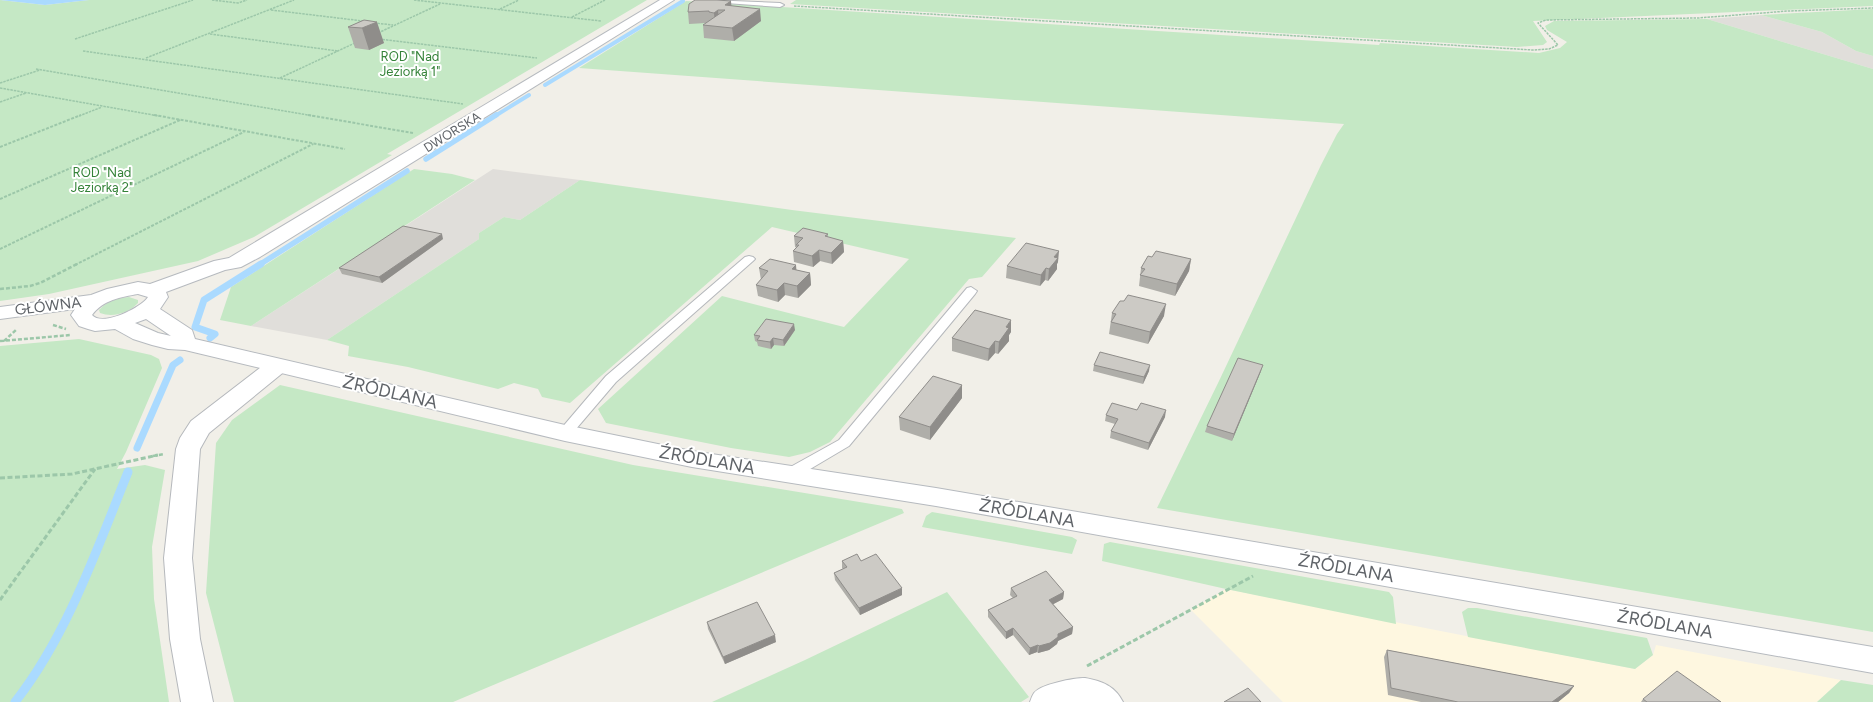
<svg xmlns="http://www.w3.org/2000/svg" width="1873" height="702" viewBox="0 0 1873 702" font-family="Figtree,sans-serif">
  <style>
    .commercial { fill: #fef7e0 }
    .industrial { fill: #e0deda }
    .green { fill: #c5e8c5 }
    .water { fill: #aadaff }
    .lines { fill: none; stroke-linecap: round; stroke-linejoin: round }
    .stream-far3 { stroke: #aadaff; stroke-width: 4 }
    .stream-far2 { stroke: #aadaff; stroke-width: 5.5 }
    .stream-far1 { stroke: #aadaff; stroke-width: 7 }
    .stream { stroke: #aadaff; stroke-width: 9 }
    .lane-casing { stroke: #b5b8bc; stroke-width: 2 }
    .street-casing { stroke: #b5b8bc; stroke-width: 2 }
    .secondary-casing { stroke: #b6babf; stroke-width: 2 }
    .path-far3 { stroke: #9cc7a9; stroke-width: 1.5; stroke-dasharray: 2.5 1; stroke-linecap: butt }
    .path-far2 { stroke: #9cc7a9; stroke-width: 2; stroke-dasharray: 3 1.5; stroke-linecap: butt }
    .path-far1 { stroke: #9cc7a9; stroke-width: 2.5; stroke-dasharray: 4 2; stroke-linecap: butt }
    .path { stroke: #9cc7a9; stroke-width: 3; stroke-dasharray: 5 2.5; stroke-linecap: butt }
    .lane { fill: #fff; fill-rule: evenodd }
    .street { fill: #fff; fill-rule: evenodd }
    .secondary { fill: #fff; fill-rule: evenodd }
    .wall { fill: #afaea9 }
    .shaded-wall { fill: #8f8d8a }
    .building { fill: #cccac5; stroke: #8f8d8a }
    .labels { text-anchor: middle; dominant-baseline: central; stroke-width: 4; stroke-linejoin: round; paint-order: stroke }
    .far-park-label { font-size: 13px; fill: #348238; stroke: #fff }
    .far-street-label { font-size: 13px; fill: #5f6368; stroke: #fff }
    .street-label { font-size: 15px; fill: #5f6368; stroke: #fff }
    .near-street-label { font-size: 18px; fill: #5f6368; stroke: #fff }
  </style>
  <rect width="100%" height="100%" fill="#f1efe8"/>
  <!-- commercial -->
  <path class="commercial" d="M1226,589l409,80 18,-14 3,-10 185,35 -24,22h-534l-92,-92z"/>
  <!-- industrial -->
  <path class="industrial" d="M1761,15l61,17 34,19 17,5v13l-166,-50z
    M493,169l87,11 -60,40 -16,-3 -25,16v6l-152,101 -76,-14z"/>
  <!-- green -->
  <path class="green" d="M0,0l45,5 44,-5h558l-260,154 5,1 -138,82 -56,24 -149,33 -49,7z
    M796,0h1077v6l-340,15 14,21 -4,3 -26,2 -727,-43z
    M686,1l693,44 1,-2 159,10 21,-5 7,-6 -20,-12 -2,-4 9,-5 153,-2 166,50v563l-716,-124 62,-127 102,-216 16,-31 7,-10 -765,-56z
    M1873,9v47l-17,-5 -34,-19 -61,-17z
    M414,169l38,5 23,6 -224,146 -31,-6 11,-33z
    M580,180l212,30 224,28 -34,39 -13,2 -139,163 -20,10 -21,5 -58,-9 -125,-25 -8,-14 124,-113 122,31 65,-68 -137,-32 -202,176 -28,-6 -4,-8 -24,-6 -16,6 -90,-22 -60,-11 1,-10 -22,-6 152,-101v-6l25,-16 16,3z
    M129,297l9,3v3c-9,10 -25,15 -38,10l-1,-3c8,-9 19,-12 30,-13z
    M79,339l72,16 8,4 3,9 -36,84 -9,17 28,-4 20,5 -13,77 2,52 15,103h-169v-356z
    M280,385l353,80 269,44 2,4 -451,189h-219l-28,-109 10,-150 16,-23z
    M932,512l140,25 5,3 -5,14 -150,-27 4,-11z
    M1110,542l279,50 4,5 3,27 -170,-35 -124,-28 2,-17z
    M947,592l82,105 -8,5h-309l93,-42z
    M1468,608h9l170,30 6,17 -18,14 -167,-32 -6,-25z
    M1841,680l32,5v17h-56z"/>
  <!-- water -->
  <path class="water" d="M0,0h89l-44,5z"/>
  <g class="lines">
    <!-- stream-far3 -->
    <path class="stream-far3" d="M545,85l138,-84
      M495,116l34,-21"/>
    <!-- stream-far2 -->
    <path class="stream-far2" d="M426,159l70,-44
      M259,265l148,-94"/>
    <!-- stream-far1 -->
    <path class="stream-far1" d="M210,338l5,-4 -20,-7 9,-27 57,-36
      M137,448l36,-83 7,-5"/>
    <!-- stream -->
    <path class="stream" d="M15,702c52,-66 82,-153 113,-230"/>
    <defs>
      <path id="lane" d="M709,0l71,3 4,2 -4,2 -68,-5z
        M749,256l4,1 2,2 -2,2 -137,121 -46,54 -5,2 -5,-2 -2,-3 2,-3 46,-54 139,-119z
        M971,287l6,4 -2,3 -126,152 -54,32 -5,1 -5,-1 -3,-4 3,-4 54,-30 128,-152z"/>
      <path id="street" d="M277,359l8,2 3,5 -3,5 -76,62 -9,16 -8,109 8,81 13,63h-32l-11,-63 -6,-81 12,-109 4,-11 11,-17 78,-60z
        M1085,678c17,3 30,8 38,24h-93c1,-3 2,-6 4,-9 7,-9 40,-15 51,-15z"/>
      <path id="secondary" d="M660,0h14l-414,257 -19,10 -16,3 -59,22 2,5 -8,12 32,21 3,9 370,86 127,26 244,37 937,159v26l-937,-167 -244,-39 -127,-26 -380,-91 -17,-1 -16,-4 -19,-6 -18,-10 -20,2 -7,-2 -9,-3 -8,-11 4,-6 -75,10v-12l91,-12 16,-6 31,-7 12,2 64,-23 15,-3zM138,294l10,3c-7,11 -46,30 -56,18 11,-15 29,-18 46,-21zM146,319l25,17 -13,-3 -23,-10z"/>
    </defs>
    <!-- lane casing -->
    <use href="#lane" class="lane-casing"/>
    <!-- street casing -->
    <use href="#street" class="street-casing"/>
    <!-- secondary casing -->
    <use href="#secondary" class="secondary-casing"/>
    <!-- path-far3 -->
    <path class="path-far3" d="M212,0l26,3 9,-3
      M414,0l187,21
      M794,6l739,44 16,-1 9,-4 -20,-22 8,-3 152,-2 90,-7 85,-3
      M500,9l19,-9
      M271,10l92,11
      M572,17l33,-17
      M374,23l19,2
      M378,33l62,-29
      M210,34l128,17
      M75,39l118,-39
      M379,39l158,19
      M83,51l380,53
      M146,58l148,-58
      M36,69l278,47
      M280,78l77,-36
      M0,83l40,-13
      M0,88l159,28
      M0,102l26,-9
      M79,116l23,-9"/>
    <!-- path-far2 -->
    <path class="path-far2" d="M154,115l191,34
      M308,115l105,18
      M0,147l81,-32
      M0,199l180,-79
      M0,249l244,-117
      M75,265l238,-121"/>
    <!-- path-far1 -->
    <path class="path-far1" d="M0,289l30,-3 10,-3 37,-19
      M53,325l13,4
      M0,341l71,-6
      M4,341l12,-11
      M153,456l11,-2"/>
    <!-- path -->
    <path class="path" d="M0,478l72,-4 86,-19
      M0,600l95,-131
      M1087,666l166,-90"/>
    <!-- lane -->
    <use href="#lane" class="lane"/>
    <!-- street -->
    <use href="#street" class="street"/>
    <!-- secondary -->
    <use href="#secondary" class="secondary"/>
  </g>
  <!-- wall -->
  <path class="wall" d="M731,1v5l30,15 -27,20 -30,-3 -1,-13 3,-2 -17,1 -1,-12z
    M364,20l20,23 -15,7 -14,-2 -7,-21z
    M828,234v3l15,4 1,11 -12,12 -12,-3 -7,6 -19,-5 -1,-11 4,-3 -2,-1 -1,-11z
    M443,239l-61,44 -40,-9 -3,-6z
    M1152,257l39,2 -2,12 -14,25 -36,-10 2,-18z
    M1058,262l-1,2v5l-9,12 -3,-1 -5,6 -34,-8 1,-12z
    M796,265v5l14,3 1,12 -13,13 -13,-3 -7,7 -20,-6 -2,-11 5,-5 -2,-12z
    M1112,313l52,3 -16,28 -39,-10z
    M795,330l-11,16 -10,-1 -3,4 -13,-3 -1,-4 -2,-1 -1,-6z
    M1011,332l-2,3v6l-11,13 -3,-1 -7,8 -36,-10v-13z
    M1094,365l55,6 -6,13 -50,-13z
    M1261,371l-29,70 -27,-9 2,-6z
    M962,385v13l-32,42 -30,-10 -1,-13z
    M1137,410l28,7 -17,33 -38,-12 1,-7 4,-7 -10,-3 1,-6z
    M842,561h19l41,34 -42,20 -25,-35 -1,-7 9,-4 -1,-1z
    M1011,588l53,4 -1,7 -10,5 20,23 -1,7 -14,7 -1,3 -8,6 -11,3 -1,-1 -8,3 -16,-20 -7,4 -18,-22v-7l25,-12 -3,-3z
    M707,622l69,20 -51,22 -17,-35z
    M1387,650l187,36 -5,7 -11,9h-137l-33,-7 -4,-38z
    M1643,699l78,3h-80z"/>
  <!-- shaded-wall -->
  <path class="shaded-wall" d="M731,1l1,12 -7,-8z
    M760,9l1,12 -27,20 -2,-13z
    M718,10l1,12 -4,3 -1,-12z
    M377,22l7,21 -15,7 -7,-22z
    M442,234l1,5 -61,44 -3,-6z
    M843,241l1,11 -12,12 -1,-11z
    M819,250l1,11 -7,6 -1,-11z
    M1059,251l-1,11 -1,2v5l-9,12 1,-12 5,-12z
    M1191,259l-2,12 -14,25 2,-12z
    M796,265l1,12 -5,-8z
    M1046,268l-1,12 -5,6 1,-11z
    M810,273l1,12 -13,13 -1,-12z
    M784,283l1,12 -7,7 -1,-12z
    M1166,304l-2,12 -16,28 2,-12z
    M1011,320v12l-2,3v6l-11,13 1,-12 7,-15z
    M794,324l1,6 -11,16 -1,-6z
    M773,338l1,7 -3,4 -1,-7z
    M995,341v12l-7,8 1,-12z
    M1150,365l-1,6 -6,13 1,-7z
    M1263,365l-2,6 -29,70 2,-7z
    M962,385v13l-32,42v-13z
    M1166,410l-1,7 -17,33 1,-7z
    M902,588v7l-42,20 -1,-7z
    M1064,592l-1,7 -15,8 1,-7z
    M1073,627l-1,7 -14,7 -1,3 -8,6 -11,3 1,-7 19,-12z
    M1013,628v7l-7,4v-7z
    M775,635l1,7 -51,22 -2,-7z
    M1038,645l-1,7 -8,3 1,-7z
    M1574,686l-5,7 -11,9h-6z"/>
  <!-- building -->
  <path class="building" d="M695,0h22l14,1 -6,4 35,4 -28,19 -29,-3 22,-15h-7l-4,3 -5,-1v-1l-21,1 1,-8z
    M364,20l13,2 -15,6 -14,-1z
    M403,226l39,8 -63,43 -40,-9z
    M803,228l25,6 -3,2 18,5 -12,12 -12,-3 -7,6 -19,-5 6,-6h-3l7,-7 -9,-2z
    M1026,243l33,8 -5,6 4,1 -9,11 -3,-1 -5,7 -34,-9z
    M1156,251l35,8 -14,25 -37,-9 5,-6 -4,-1 7,-12 4,1z
    M770,259l26,6 -4,4 18,4 -13,13 -13,-3 -7,7 -21,-5 12,-14 -9,-3z
    M1128,295l38,9 -16,28 -39,-10 5,-8 -4,-1 8,-12h4z
    M975,310l36,10 -5,7 3,1 -10,14 -4,-1 -6,8 -37,-11z
    M766,319l28,5 -11,16 -10,-2 -3,4 -13,-2 3,-4 -6,-1z
    M1100,352l50,13 -6,12 -50,-12z
    M1238,358l25,7 -29,69 -27,-8z
    M933,376l29,9 -32,42 -31,-10z
    M1112,403l25,7 4,-7 25,7 -17,33 -38,-12 7,-12 -12,-4z
    M857,554l4,7 15,-7 26,34 -43,20 -25,-35 13,-6 -5,-6z
    M1046,571l18,21 -15,8 24,27 -15,7v3l-8,6 -11,3 -1,-1 -8,3 -17,-20 -7,4 -18,-22 29,-14 -6,-8z
    M757,602l18,33 -52,22 -16,-35z
    M1387,650l187,36 -22,16h-94l-67,-14z
    M1677,671l44,31h-74l-4,-3z
    M1248,688l13,14h-37z"/>
  <g class="labels">
    <!-- far-park labels -->
    <g class="far-park-label">
      <text x="410" y="56">ROD "Nad<tspan x="410" dy="15">Jeziorką 1"</tspan></text>
      <text x="102" y="172">ROD "Nad<tspan x="102" dy="15">Jeziorką 2"</tspan></text>
    </g>
    <!-- far-street labels -->
    <g class="far-street-label">
      <text transform="translate(452 132) rotate(-32)">DWORSKA</text>
    </g>
    <!-- street labels -->
    <g class="street-label">
      <text transform="translate(48 306) rotate(-7)">GŁÓWNA</text>
    </g>
    <!-- near-street labels -->
    <g class="near-street-label">
      <text transform="translate(390 392) rotate(13)">ŹRÓDLANA</text>
      <text transform="translate(707 460) rotate(10)">ŹRÓDLANA</text>
      <text transform="translate(1027 513) rotate(10)">ŹRÓDLANA</text>
      <text transform="translate(1346 568) rotate(10)">ŹRÓDLANA</text>
      <text transform="translate(1665 624) rotate(10)">ŹRÓDLANA</text>
    </g>
  </g>
</svg>
